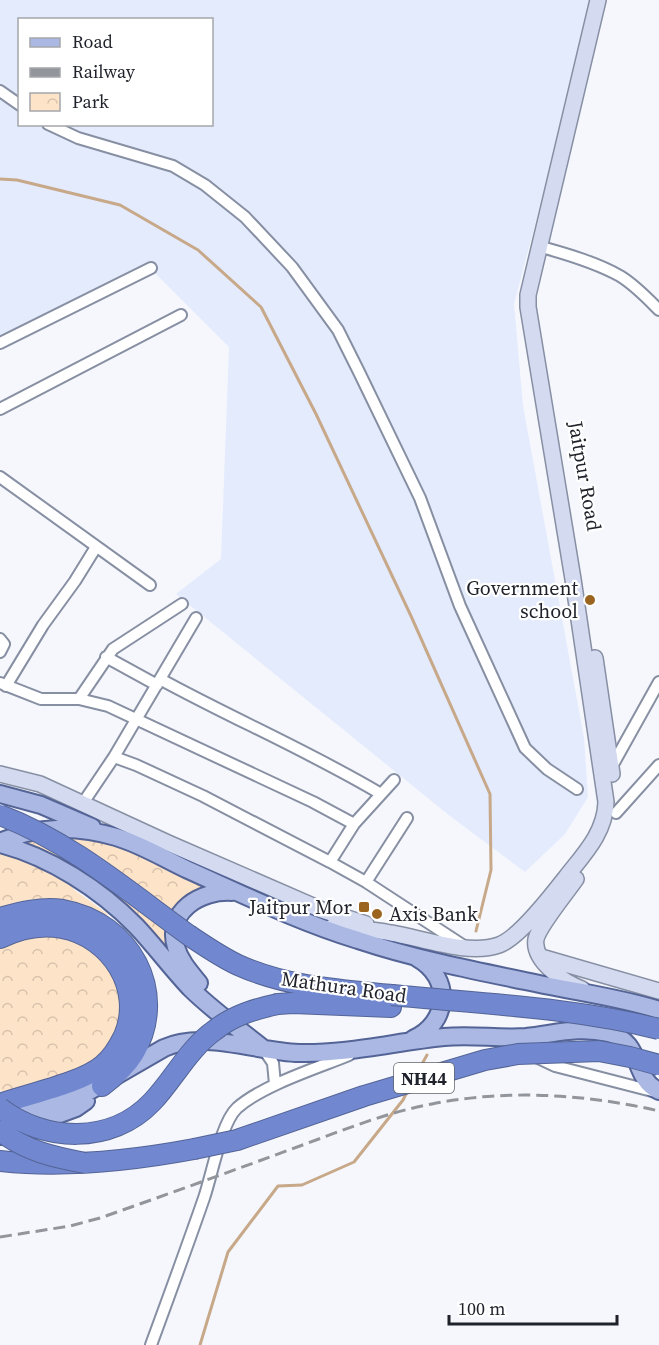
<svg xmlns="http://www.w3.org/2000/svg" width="659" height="1345" viewBox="0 0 659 1345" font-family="'Source Serif 4',serif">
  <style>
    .built { fill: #e4ebfd; fill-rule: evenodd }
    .park { fill: url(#park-crowns) }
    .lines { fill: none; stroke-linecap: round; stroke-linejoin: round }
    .stream { stroke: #c7a888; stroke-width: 3 }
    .street-casing { stroke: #878fa3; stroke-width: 14 }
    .secondary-casing { stroke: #878fa3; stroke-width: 18 }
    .primary-casing { stroke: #546496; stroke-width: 20 }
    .highway-casing { stroke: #546496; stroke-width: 22 }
    .street { stroke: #fff; stroke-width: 10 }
    .secondary { stroke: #d4dbf1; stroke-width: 15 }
    .primary { stroke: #aab8e3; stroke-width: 16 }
    .highway { stroke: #7188d0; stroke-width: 20 }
    .rail { stroke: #93959c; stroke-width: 3; stroke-dasharray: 12 6; stroke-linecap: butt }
    .highway-bridge-casing { stroke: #546496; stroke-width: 22; stroke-linecap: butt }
    .highway-bridge { stroke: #7188d0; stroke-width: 20 }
    .poi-dot { fill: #9b641f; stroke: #fff; stroke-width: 2 }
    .labels { text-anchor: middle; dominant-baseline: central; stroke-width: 4.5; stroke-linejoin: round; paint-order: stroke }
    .shield { fill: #fff; stroke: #62646a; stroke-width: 1.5 }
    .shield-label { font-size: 18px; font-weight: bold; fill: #1f222a }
    .street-label { font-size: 20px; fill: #1f222a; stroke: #fff }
    .poi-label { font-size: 20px; fill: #1f222a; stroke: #fff; text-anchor: end }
  </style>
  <defs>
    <pattern id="park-crowns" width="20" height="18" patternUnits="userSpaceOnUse" patternTransform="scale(1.5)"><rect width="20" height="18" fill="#fde3c8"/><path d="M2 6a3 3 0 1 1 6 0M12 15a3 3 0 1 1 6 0" fill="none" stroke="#d8c2ac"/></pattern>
  </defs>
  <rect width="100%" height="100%" fill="#f5f7fc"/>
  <!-- built -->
  <path class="built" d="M0,0h594l-80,304 9,102 61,332 4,59 -23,37 -40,38 -75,-56 -274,-222 45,-35 8,-212 -78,-78 -151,80zM20,20h192v104h-192z"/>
  <!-- park -->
  <path class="park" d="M70,836c48,6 92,31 136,51l-38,38 -2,22 -54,-54 -27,-20 -12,16 35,25 -3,3c-36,-19 -66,-25 -105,-9v-57l33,-12z
    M52,935l20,4 29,18 19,30 1,35 -13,26 -26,22 -77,24 -5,-4v-141l13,-9z"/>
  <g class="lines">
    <!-- stream -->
    <path class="stream" d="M0,179l17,1 103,25 78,45 63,57 55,107 95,202 79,178 1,76 -15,61
      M417,1073l10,-18
      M200,1345l28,-93 50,-66 24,-1 52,-23 49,-62 4,-8"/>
    <defs>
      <path id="street" d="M0,91l20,14
        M48,124l30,14 95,28 32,19 40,32 47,50 46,63 21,42 61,126 40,108 65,142 22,21 30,20
        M545,248c25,7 52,15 75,28 15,9 27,22 39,34
        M0,343l151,-75
        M0,409l181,-94
        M0,477l150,108
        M0,639l4,5 -4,8
        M106,657l51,28
        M160,679c73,40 149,72 221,115
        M0,683l41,16h38l29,7 205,96 41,22
        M6,686l37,-61 32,-44 21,-34
        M79,699l34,-50 69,-45
        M114,757l82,-139
        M611,768l48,-86
        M83,803l31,-46 22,8 67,31 127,66 36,20 98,64
        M616,813l43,-48
        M330,862l24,-38 40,-44
        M366,882l41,-64
        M264,1050l9,13 2,21
        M536,1057l19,9 101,26
        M151,1345c18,-49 36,-98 53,-147 8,-23 17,-75 33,-90 26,-23 80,-40 112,-53"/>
      <path id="secondary" d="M595,658l17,116
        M0,774l40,10 128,59 154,67 44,14
        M576,879c-9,13 -37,47 -40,60 -4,22 29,44 46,50
        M332,927c19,2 39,2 59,6 31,5 77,23 108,12 20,-7 53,-50 67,-68 18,-23 39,-44 40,-75l-33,-223 -45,-272v-12l70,-295
        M541,957l118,34"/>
      <path id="primary" d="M0,794l41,11 51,22
        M0,842c36,-16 77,-17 116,-5 24,7 47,21 70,32 56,25 113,53 172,71 57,19 118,31 177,43 41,9 83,14 124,27
        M0,844c50,13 100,45 136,82 19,20 35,42 54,62 22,22 49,41 74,61
        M199,983c-9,-11 -19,-22 -23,-36 -11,-36 25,-57 56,-55
        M413,1039c36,-16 40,-61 4,-81
        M6,1119l80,-26 78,-45c39,-18 93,4 135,5 49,1 96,-11 145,-16 27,-3 55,2 82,0 29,-3 52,-11 82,-4 36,9 23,45 51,58
        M0,1136l76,-28 10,-7"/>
      <path id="highway" d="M0,918c21,-6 41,-11 63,-8 67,12 106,82 71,143 -8,13 -20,24 -32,33
        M190,936c15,10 31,21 48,29 49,22 101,25 154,30
        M0,938c19,-9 41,-14 62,-10 49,9 82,61 62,108 -5,10 -12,22 -21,29 -21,18 -75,29 -103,39
        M278,1004l15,-1 98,4
        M0,1161c65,7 130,0 194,-12"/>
    </defs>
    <!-- street casing -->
    <use href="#street" class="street-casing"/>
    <!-- secondary casing -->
    <use href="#secondary" class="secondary-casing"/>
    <!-- primary casing -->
    <use href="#primary" class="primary-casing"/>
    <!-- highway casing -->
    <use href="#highway" class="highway-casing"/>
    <!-- street -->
    <use href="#street" class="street"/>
    <!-- secondary -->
    <use href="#secondary" class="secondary"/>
    <!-- primary -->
    <use href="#primary" class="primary"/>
    <!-- highway -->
    <use href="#highway" class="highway"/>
    <!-- rail -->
    <path class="rail" d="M0,1237l70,-11 30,-8c63,-22 126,-45 189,-68 47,-17 94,-37 143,-46 74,-15 154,-10 227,7"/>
    <defs>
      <path id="highway-bridge" d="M0,815c71,27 129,77 190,121
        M392,995c89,9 180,12 267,34
        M0,1108c44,34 111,37 152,-6 22,-23 36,-53 63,-72 19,-15 40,-21 63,-26
        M0,1131c26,20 53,26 85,32
        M194,1149l43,-9 127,-44 121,-36 33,-6 81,-3 31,6 29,8"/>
    </defs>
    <!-- highway-bridge casing -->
    <use href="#highway-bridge" class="highway-bridge-casing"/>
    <!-- highway-bridge -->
    <use href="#highway-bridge" class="highway-bridge"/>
  </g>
  <!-- markers -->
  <g class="poi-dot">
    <circle cx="590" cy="600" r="6"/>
    <rect x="358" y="901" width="12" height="12" rx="3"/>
    <circle cx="377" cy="914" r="6"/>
  </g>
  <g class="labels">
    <!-- shield labels -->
    <rect class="shield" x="394" y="1063" width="60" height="30" rx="4.5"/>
    <g class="shield-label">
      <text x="424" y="1078">NH44</text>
    </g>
    <!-- street labels -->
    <g class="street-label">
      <text transform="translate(585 476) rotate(80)">Jaitpur Road</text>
      <text transform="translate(344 987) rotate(8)">Mathura Road</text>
    </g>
    <!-- poi labels -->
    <g class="poi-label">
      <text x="578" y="588">Government<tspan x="578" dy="23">school</tspan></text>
      <text x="352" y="907">Jaitpur Mor</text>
      <text x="389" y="914" text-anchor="start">Axis Bank</text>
    </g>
  </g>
  <!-- legend -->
  <rect x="18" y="18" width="195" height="108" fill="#ffffff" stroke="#a5a7aa" stroke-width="1.5"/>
  <rect x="30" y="38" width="30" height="9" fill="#aab8e3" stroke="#a5a7aa" stroke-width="1.5"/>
  <text x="72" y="48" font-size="18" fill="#1f222a">Road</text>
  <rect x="30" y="68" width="30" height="9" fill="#93959c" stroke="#a5a7aa" stroke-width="1.5"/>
  <text x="72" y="78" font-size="18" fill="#1f222a">Railway</text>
  <rect x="30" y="93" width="30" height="18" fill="url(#park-crowns)" stroke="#a5a7aa" stroke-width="1.5"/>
  <text x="72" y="108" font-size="18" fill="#1f222a">Park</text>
  <!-- scale -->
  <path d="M449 1315v9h168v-9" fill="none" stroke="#1f222a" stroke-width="3"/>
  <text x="458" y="1315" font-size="18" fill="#1f222a" stroke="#ffffff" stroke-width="4.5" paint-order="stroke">100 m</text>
</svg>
